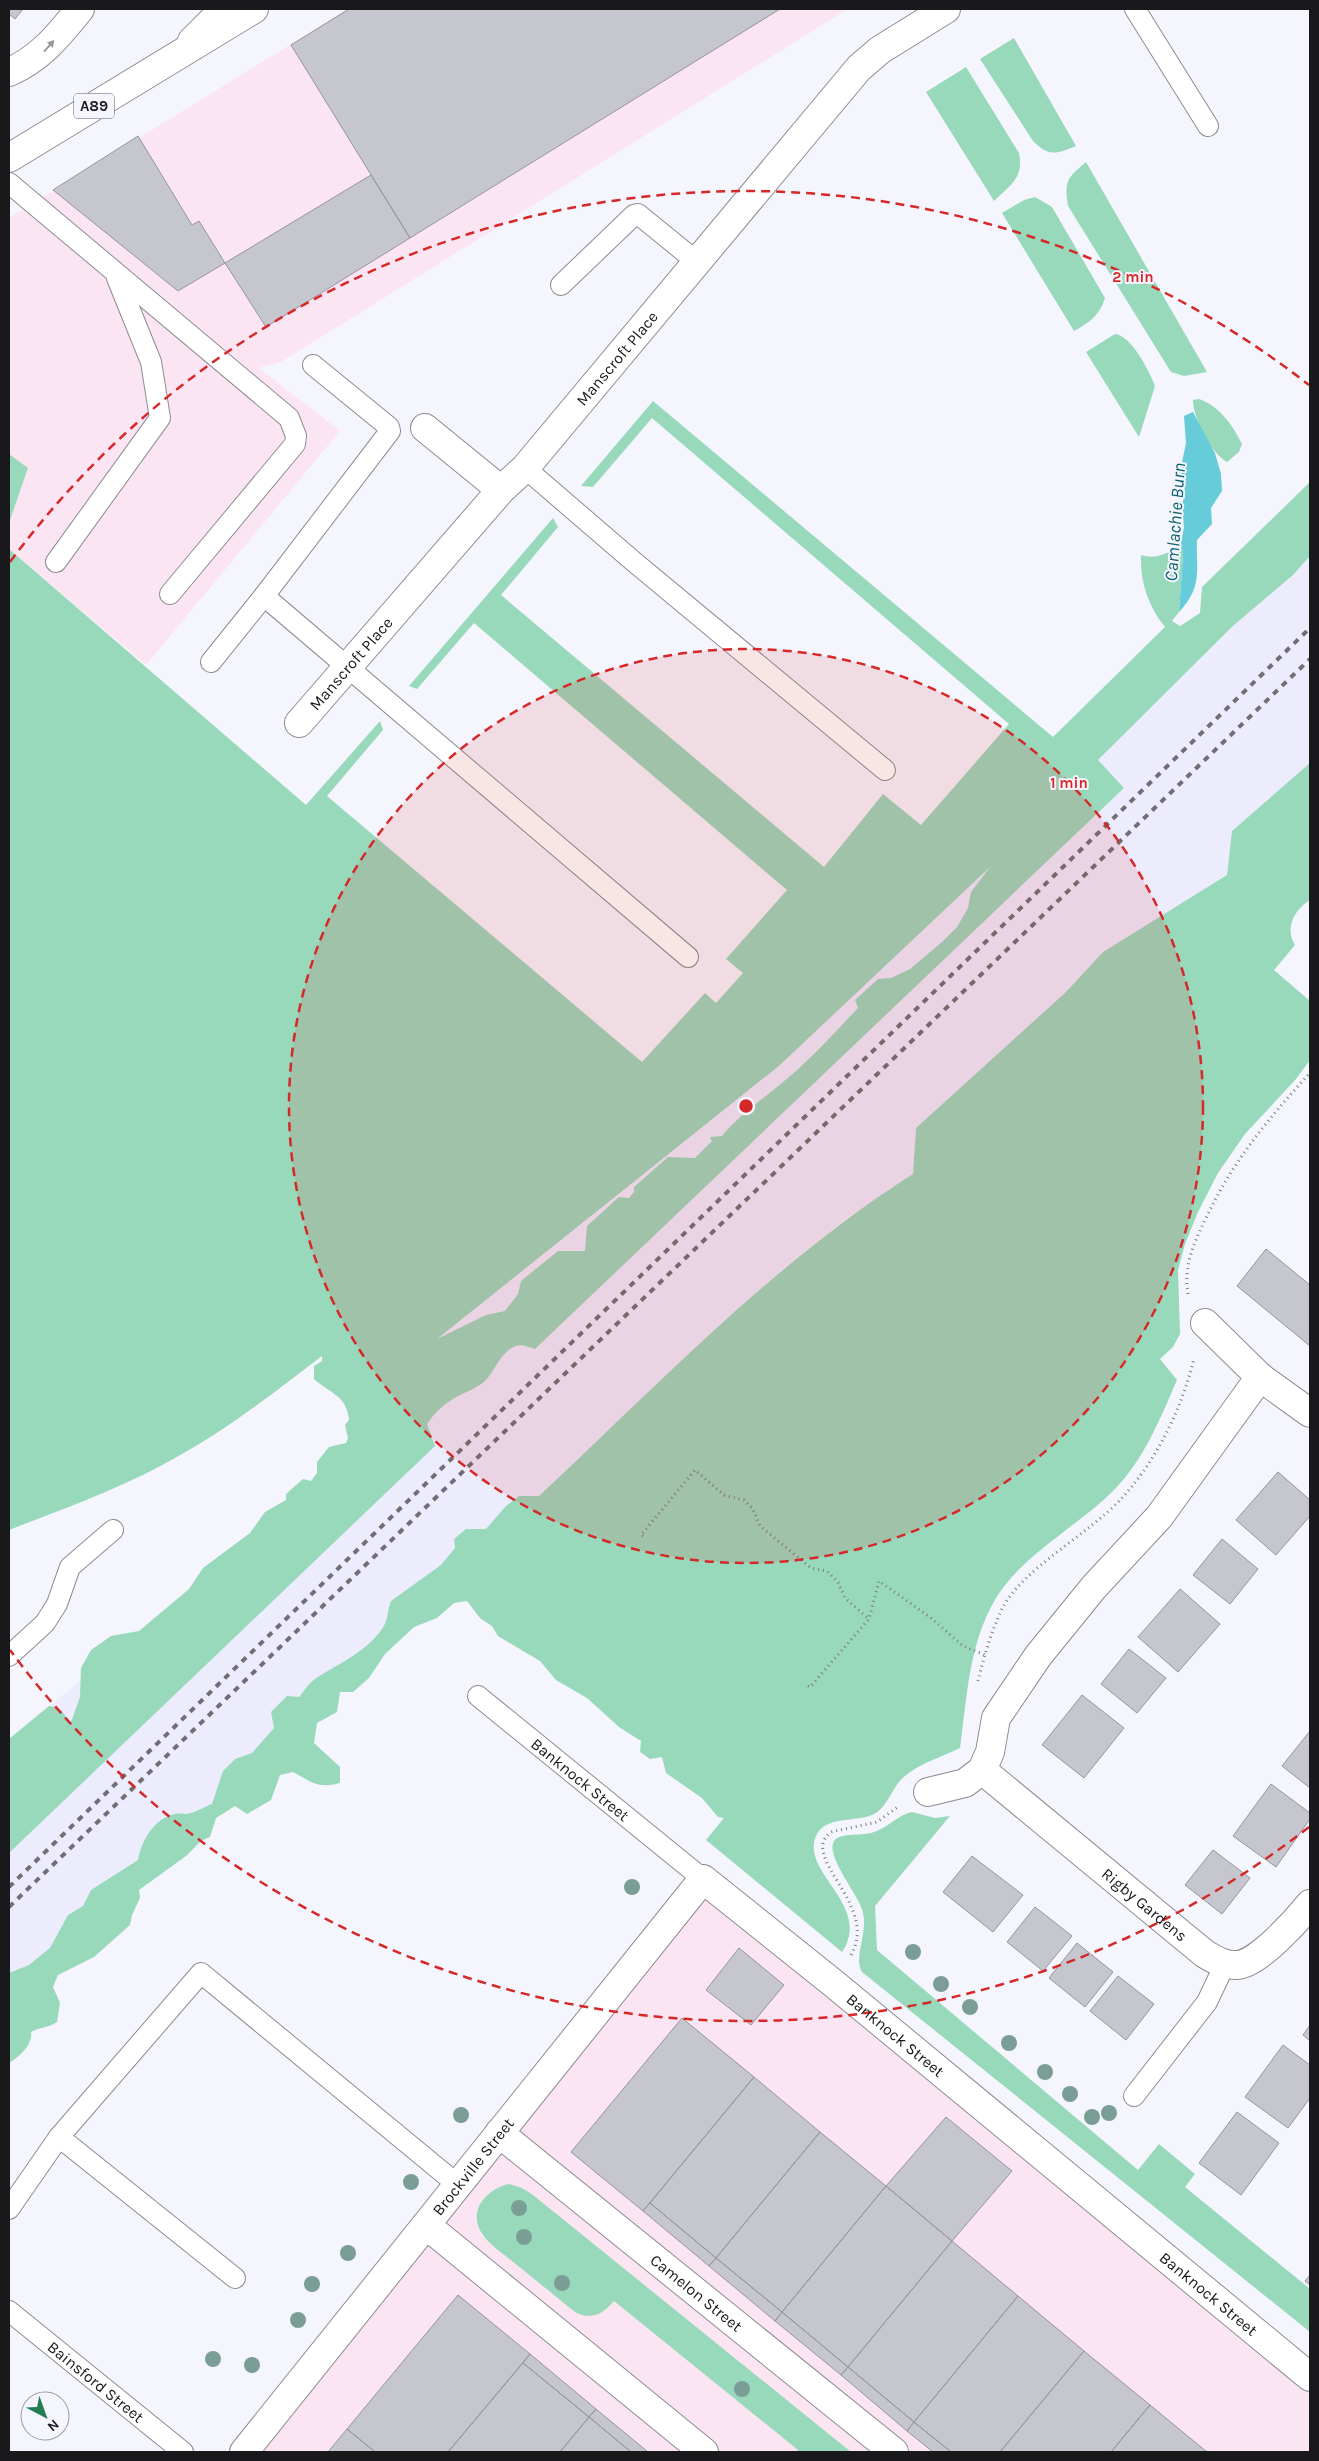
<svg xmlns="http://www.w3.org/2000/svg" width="1319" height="2461" viewBox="0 0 1319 2461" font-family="Karla,sans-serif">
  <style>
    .built { fill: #edecfd }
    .industrial { fill: #fce5f2 }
    .green { fill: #98d8bb; fill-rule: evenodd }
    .water { fill: #66ccd9 }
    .building { fill: #c6c6ce; stroke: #95959d }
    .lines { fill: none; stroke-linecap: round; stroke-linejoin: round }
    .lane-casing { stroke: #8c8c94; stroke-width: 22 }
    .street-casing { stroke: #8c8c94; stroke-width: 30 }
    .primary-casing { stroke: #8c8c94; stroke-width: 30 }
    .path { stroke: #7d7d83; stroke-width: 3; stroke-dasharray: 1 4; stroke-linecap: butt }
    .lane { stroke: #fff; stroke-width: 20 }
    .street { stroke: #fff; stroke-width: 28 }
    .primary { stroke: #fff; stroke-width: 28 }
    .rail { stroke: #6f6f74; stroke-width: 4; stroke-dasharray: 6 6; stroke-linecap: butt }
    .tree { fill: #7a9e95 }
    .oneway { fill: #989899 }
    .ring { fill: none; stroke: #d62828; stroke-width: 2.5; stroke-dasharray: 9 6 }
    .labels { text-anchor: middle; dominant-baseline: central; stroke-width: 4; stroke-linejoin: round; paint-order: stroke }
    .shield { fill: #f5f5fe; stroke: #5b5b60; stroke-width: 1 }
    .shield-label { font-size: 15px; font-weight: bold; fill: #19191c }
    .street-label { font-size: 16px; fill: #19191c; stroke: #f5f5fe }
    .water-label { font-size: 18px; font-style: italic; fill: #0b646d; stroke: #f5f5fe }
    .centre { fill: #d62828; stroke: #f5f5fe; stroke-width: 2.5 }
    .ring-label { font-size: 15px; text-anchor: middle; font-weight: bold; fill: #d62828; stroke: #f5f5fe; stroke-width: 4; stroke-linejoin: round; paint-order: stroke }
  </style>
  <rect width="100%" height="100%" fill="#f5f5fe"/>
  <!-- built -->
  <path class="built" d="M1310,551v212l-78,68 -5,44 -124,77 -37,40 -150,136 -3,46 -66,44 -64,50 -244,228 -501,476 4,52 -33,25v-310l389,-317 36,-81 346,-276 213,-201z"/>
  <!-- industrial -->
  <path class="industrial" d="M348,9h500l-567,353 -22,6 81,63 -194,234 -137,-116v-26l19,-55 -19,-14v-236z
    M702,1880l608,498v74h-1066z"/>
  <!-- green -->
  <path class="green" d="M1014,38l62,108c-20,8 -27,11 -43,-5l-53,-82z
    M966,67l53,86c5,25 -8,31 -25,48l-68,-109z
    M1086,162l121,210 -23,4 -13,-4 -103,-166c-4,-25 -1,-28 18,-44z
    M1035,197l17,10 53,91c-5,17 -16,25 -31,33l-72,-118 22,-13z
    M1115,334c16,1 35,38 40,52l-16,51 -53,-85z
    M1199,399c21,7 34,27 43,45l-3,8 -12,10c-16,-9 -34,-44 -34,-62z
    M653,401l400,336 112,-110c-17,-21 -25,-45 -24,-72 15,5 30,-2 40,-12l2,11 -4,58 -7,9 8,5 20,-13 2,-26 108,-105v74l-17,19 -59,50 -136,135 26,28 -589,561c-7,-2 -13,-5 -19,-3 -15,5 -21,25 -31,35 -8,7 -17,10 -27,15 -13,7 -23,16 -31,28l8,22 -426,407v-114l40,-33c13,1 16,8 21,19l10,-28 1,-29 10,-18 20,-14 28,-5 50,-42 14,-21 47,-35 15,-21 21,-12v-6l17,-15 8,2 6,-8v-11l12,-15 17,-4 2,-5 -3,-13 4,-5c-2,-25 -20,-27 -35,-41v-13l8,-5v-5c-46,35 -90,70 -140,98 -54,32 -114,53 -173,76v-981l297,256 74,-84 3,9 -56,66 315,266 63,-69 11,10 27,-30 -17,-14 61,-69 -313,-267 -57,66 -8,-3 144,-168 5,9 -57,68 323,272 59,-73 38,31 88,-101 -357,-306 -59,69 -12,-1zM990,867l-19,25 -3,16 -11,19 -15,15 -32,27 -19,9 -13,1 -23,21 3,8c-23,24 -44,48 -69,69 -22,19 -49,37 -67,59l-12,1 2,4 -17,17 -27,-1 -34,30v5l-5,6 -10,-1 -32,29 -2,25h-27l-37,30 -3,13 -13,17 -19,4 -49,24 343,-274z
    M9,454l19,14 -19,55z
    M1310,763v137c-15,9 -26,28 -15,45l-21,25 36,31v59l-14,19 -51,55 -27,39 -20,39 -13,32 -7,26 2,64 -7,13 -13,12 17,21c-17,39 -33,80 -64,111 -35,35 -92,65 -117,107 -27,45 -29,99 -36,150 -18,9 -40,15 -55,28 -13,10 -16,30 -31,38 -18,9 -49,1 -58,22 -16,37 57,69 26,116l-136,-112 18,-22 -6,-1 -16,-19 -36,-25 -4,-16 -12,2 -10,-7 1,-11 -22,-14 -32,-29 -31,-18 -16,-19 -42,-25 -6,-10 -12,-8 -13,-17 -13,2 -17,15 -23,9 -29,27 -16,24 -16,14h-13l-3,20 -20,11 -3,20 26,24v16c-23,6 -28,-1 -47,-11l-13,3 -9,25 -24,14 -12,-8 -19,12 -6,19 -9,4 -15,15 -47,34 1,8 -8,17 -2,10 -36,32 -36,18 -5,12 7,16 -3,19c-9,6 -18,5 -26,10 2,13 -12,25 -22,31v-90l20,-8 21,-17 18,-33 15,-9 8,-16 47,-30c3,-18 16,-42 37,-46 4,-1 8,0 11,0 9,-1 18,-7 26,-10l11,-33 12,-12 17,-6 22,-25 -3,-16 16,-16 12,1c5,-6 10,-14 16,-18 24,-16 56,-29 70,-55 3,-7 3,-16 6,-23l50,-36 14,-17 -1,-9 12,-10h20l20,-23 13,-10h20c120,-112 235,-234 374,-322l3,-46 150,-136 37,-40 124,-77 5,-44z
    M912,1812l23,6 15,-2 -75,90 2,44 261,220 21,-26 36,30 -10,13 125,102v43l-448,-360c-9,-14 6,-38 1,-59 -3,-18 -44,-63 -26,-75 9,-5 24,-2 34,-5 16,-4 26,-18 41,-21z
    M509,2184l13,4 11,7 318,257h-55l2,-2 -184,-149c-10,12 -22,20 -39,11 -21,-17 -42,-34 -63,-51 -10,-8 -22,-16 -29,-26 -17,-23 3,-46 26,-51z"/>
  <!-- water -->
  <path class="water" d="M1193,412l22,41 6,21 1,17 -11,17 1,16 -15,16c-1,31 6,46 -18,72l4,-58 -2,-11 3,-16 -2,-22 3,-14 -5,-19 6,-29 -2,-27z"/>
  <!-- building -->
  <path class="building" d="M9,9h14l-8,10 -6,-5z
    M349,9h431l-370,229 -119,-193z
    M138,136l54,89 7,-4 26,42 -47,28 -125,-101z
    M371,175l39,63 -144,89 -41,-64z
    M1266,1249l44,36v61l-73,-60z
    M1278,1472l32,28v16l-34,39 -40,-35z
    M1222,1539l36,30 -28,35 -37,-29z
    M1180,1589l40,35 -42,48 -40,-35z
    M1129,1649l37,29 -29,35 -36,-29z
    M1082,1695l42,33 -40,50 -42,-33z
    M1310,1731v57l-28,-22z
    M1271,1784l39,29v6l-34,48 -43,-31z
    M1213,1850l37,28 -28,36 -37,-29z
    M972,1856l51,39 -30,37 -50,-40z
    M1035,1907l37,29 -29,35 -36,-29z
    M1077,1943l36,29 -28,35 -36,-29z
    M739,1948l45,37 -33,40 -45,-35z
    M1118,1976l36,28 -28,36 -36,-29z
    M682,2018l72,59 -111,134 -72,-59z
    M1310,2025v16l-7,-6z
    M1283,2045l27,20v33l-22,30 -43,-31z
    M754,2077l66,55 -104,126 -66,-55z
    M1237,2112l42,31 -38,52 -42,-32z
    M946,2117l66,54 -60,70 -66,-55z
    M820,2132l66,54 -104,126 -66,-54z
    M886,2186l66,55 -104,126 -66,-55z
    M650,2203l66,55 -7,8 -66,-55z
    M952,2241l66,55 -104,126 -66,-55z
    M716,2258l66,54 -7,9 -66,-55z
    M1310,2275v10l-5,-4z
    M458,2295l72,59 -82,98h-73l-28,-23z
    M1018,2296l66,55 -84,101h-49l-37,-30z
    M782,2312l66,55 -7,8 -66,-54z
    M1084,2351l66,54 -39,47h-111z
    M530,2354l66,55 -7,8 -66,-54z
    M523,2363l66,54 -29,35h-112z
    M848,2367l66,55 -7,9 -66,-56z
    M1150,2405l57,47h-96z
    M596,2409l52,43h-17l-42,-35z
    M589,2417l42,35h-71z
    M914,2422l37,30h-18l-26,-21z
    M347,2429l28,23h-47z"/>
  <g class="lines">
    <defs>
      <g id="lane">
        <path d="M1135,9l73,117"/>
        <path d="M9,183l280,235 7,18 -1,8 -125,150"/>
        <path d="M561,285l73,-70 4,-1 59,48"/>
        <path d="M313,365l76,62 1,4 -126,165 424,361"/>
        <path d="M525,468l108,93 252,209"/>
        <path d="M56,562l104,-144 -9,-56 -34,-84"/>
        <path d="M211,662l53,-66"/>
        <path d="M9,1656l36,-33 12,-19 13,-37 43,-37"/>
        <path id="s1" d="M478,1696l225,183"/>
        <path d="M1134,2096l73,-94 18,-38"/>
        <path d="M59,2137l176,141"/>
        <path d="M9,2209l50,-72 142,-164 257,212"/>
        <path id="s2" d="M9,2311l174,141"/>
      </g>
      <g id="street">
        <path d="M192,41l32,-32"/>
        <path d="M9,72c31,-13 50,-37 71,-63"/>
        <path d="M425,428l76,62"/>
        <path id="s3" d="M299,723l202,-233 24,-22 334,-400 21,-18 66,-41"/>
        <path d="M1205,1323l55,54 50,36"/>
        <path id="s4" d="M982,1770l223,184c11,6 20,12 32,11 21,-1 60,-45 73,-61"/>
        <path d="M928,1792l37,-9 17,-13 8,-18 6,-34 42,-62 56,-69 65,-70 101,-140"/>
        <path id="s5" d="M499,2133l395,319"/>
        <path d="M426,2225l278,227"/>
        <path id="s6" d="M244,2452l459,-573 130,104 477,394"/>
      </g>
      <path id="primary" d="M9,158l245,-149"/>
    </defs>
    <!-- lane casing -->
    <use href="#lane" class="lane-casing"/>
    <!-- street casing -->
    <use href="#street" class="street-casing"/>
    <!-- primary casing -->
    <use href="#primary" class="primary-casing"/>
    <!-- path -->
    <path class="path" d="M1188,1294c-5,-28 6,-51 18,-76 27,-57 62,-99 104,-145
      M643,1536l-2,-1 54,-65 29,25 20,5 9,9 7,17 51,42 16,3 11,11 7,16 24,21
      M978,1681c6,-24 13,-49 24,-72 20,-40 87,-75 119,-110 36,-39 60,-89 73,-140
      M808,1686l2,1 59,-68 10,-38 52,37 32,28 22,9
      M851,1955c29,-50 -54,-98 -20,-123l46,-10 22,-16"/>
    <!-- lane -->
    <use href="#lane" class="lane"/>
    <!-- street -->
    <use href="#street" class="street"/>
    <!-- primary -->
    <use href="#primary" class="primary"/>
    <!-- rail -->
    <path class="rail" d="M9,1887l1301,-1259
      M9,1907l1301,-1248"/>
  </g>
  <!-- trees -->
  <g class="tree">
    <circle cx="632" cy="1887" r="8"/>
    <circle cx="913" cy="1952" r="8"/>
    <circle cx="941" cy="1984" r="8"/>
    <circle cx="970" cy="2007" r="8"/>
    <circle cx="1009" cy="2043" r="8"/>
    <circle cx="1045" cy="2072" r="8"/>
    <circle cx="1070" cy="2094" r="8"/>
    <circle cx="1109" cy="2113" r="8"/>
    <circle cx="461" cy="2115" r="8"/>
    <circle cx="1092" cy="2117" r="8"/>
    <circle cx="411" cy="2182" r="8"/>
    <circle cx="519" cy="2208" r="8"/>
    <circle cx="524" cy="2237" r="8"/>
    <circle cx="348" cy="2253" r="8"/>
    <circle cx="562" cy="2283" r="8"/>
    <circle cx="312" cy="2284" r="8"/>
    <circle cx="298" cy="2320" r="8"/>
    <circle cx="213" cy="2359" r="8"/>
    <circle cx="252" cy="2365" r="8"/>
    <circle cx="742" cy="2389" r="8"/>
  </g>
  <!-- one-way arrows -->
  <defs><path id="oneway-solid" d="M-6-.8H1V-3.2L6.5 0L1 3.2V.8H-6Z" transform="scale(1.25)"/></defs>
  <use class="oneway" href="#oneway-solid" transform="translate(49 46) rotate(-48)"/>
  <!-- distance rings -->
  <circle cx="746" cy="1106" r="457" fill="#d62828" fill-opacity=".12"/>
  <g class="ring">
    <circle cx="746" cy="1106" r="457"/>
    <path d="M1309 1827A915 915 0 0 1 10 1650M10 562A915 915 0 0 1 1309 385"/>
  </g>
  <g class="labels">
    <!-- shield labels -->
    <rect class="shield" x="74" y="93.5" width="40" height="25" rx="4"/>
    <g class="shield-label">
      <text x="94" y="106">A89</text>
    </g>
    <!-- street labels -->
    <g class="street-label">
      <text stroke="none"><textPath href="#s3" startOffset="484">Manscroft Place</textPath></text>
      <text stroke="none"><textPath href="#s3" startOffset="79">Manscroft Place</textPath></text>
      <text stroke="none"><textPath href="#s1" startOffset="132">Banknock Street</textPath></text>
      <text stroke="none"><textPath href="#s4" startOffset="211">Rigby Gardens</textPath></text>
      <text stroke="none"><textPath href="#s6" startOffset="982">Banknock Street</textPath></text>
      <text stroke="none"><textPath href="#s6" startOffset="366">Brockville Street</textPath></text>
      <text stroke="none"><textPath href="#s5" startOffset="254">Camelon Street</textPath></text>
      <text stroke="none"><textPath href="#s6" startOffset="1388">Banknock Street</textPath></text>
      <text stroke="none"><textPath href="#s2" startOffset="112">Bainsford Street</textPath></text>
    </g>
    <!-- water labels -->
    <g class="water-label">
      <text transform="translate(1175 522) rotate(-86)">Camlachie Burn</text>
    </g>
  </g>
  <circle cx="746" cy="1106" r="8" class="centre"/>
  <g class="ring-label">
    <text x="1133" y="282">2 min</text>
    <text x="1069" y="788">1 min</text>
  </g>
  <!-- border -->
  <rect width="1319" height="2461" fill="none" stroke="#19191c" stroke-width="20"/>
  <!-- north arrow -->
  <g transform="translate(45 2416) rotate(139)"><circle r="24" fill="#f5f5fe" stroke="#9d9da4"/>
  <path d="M0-4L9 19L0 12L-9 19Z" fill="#247d51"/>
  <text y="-8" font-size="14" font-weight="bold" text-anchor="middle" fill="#19191c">N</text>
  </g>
</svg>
